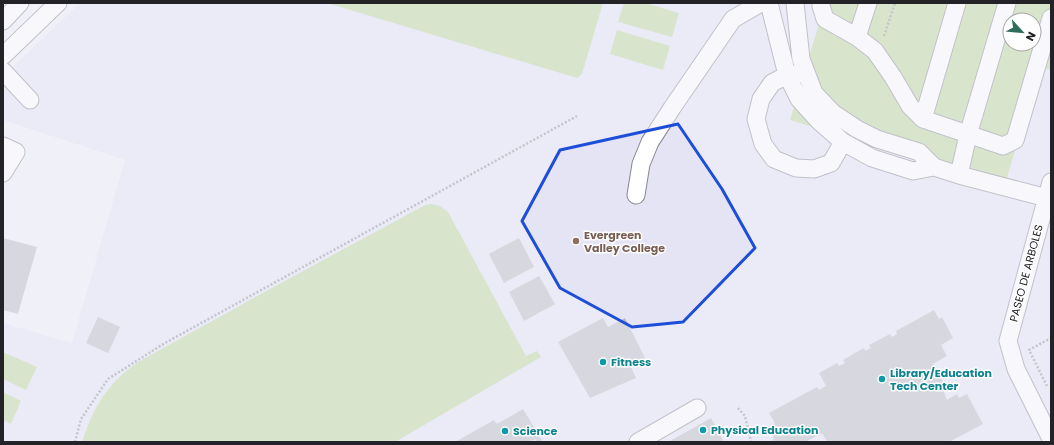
<svg xmlns="http://www.w3.org/2000/svg" width="1054" height="445" viewBox="0 0 1054 445" font-family="Poppins,sans-serif">
  <style>
    .built { fill: #e4e4f4 }
    .green { fill: #bdd596; fill-rule: evenodd }
    .building { fill: #b9b9c2 }
    .lines { fill: none; stroke-linecap: round; stroke-linejoin: round }
    .minor-casing { stroke: #888890; stroke-width: 19 }
    .path { stroke: #909097; stroke-width: 2.5; stroke-dasharray: 2 2; stroke-linecap: butt }
    .minor { stroke: #fff; stroke-width: 17 }
    .marked { fill: none; stroke: #1d4ed8; stroke-width: 3; stroke-linejoin: round }
    .education-dot { fill: #8d6e63; stroke: #fefefe; stroke-width: 1.5 }
    .culture-dot { fill: #0f9aa8; stroke: #fefefe; stroke-width: 1.5 }
    .labels { text-anchor: middle; dominant-baseline: central; stroke-width: 3; stroke-linejoin: round; paint-order: stroke }
    .education-label { font-size: 11px; font-weight: bold; fill: #785e54; stroke: #fefefe; text-anchor: start }
    .street-label { font-size: 11px; fill: #232327; stroke: #fefefe }
    .culture-label { font-size: 11px; font-weight: bold; fill: #0d838f; stroke: #fefefe; text-anchor: start }
  </style>
  <rect width="100%" height="100%" fill="#f0f0f9"/>
  <!-- built -->
  <path class="built" d="M80,3h744l216,65 11,1v373h-1048v-119l69,20 53,-183 -122,-40v-44z"/>
  <!-- green -->
  <path class="green" d="M327,3h276l-21,71 -5,4z
    M624,3h21l34,10 -7,24 -54,-15z
    M824,3h227v66l-11,-1 -35,116 -215,-64 35,-116zM1010,20h24v24h-24z
    M617,30l53,16 -7,24 -53,-16z
    M431,204l9,2 8,6 78,144 11,-5 4,6 -146,85h-313c12,-36 25,-58 56,-80l132,-73 155,-84z
    M3,352l34,15 -11,23 -23,-11z
    M3,392l18,9 -10,23 -8,-4z"/>
  <!-- building -->
  <path class="building" d="M3,238l34,9 -19,67 -15,-4z
    M519,238l15,29 -30,16 -15,-29z
    M539,276l16,28 -31,17 -15,-29z
    M934,310l5,9 3,-2 11,21 -12,7 6,11 -14,8 12,22 -3,1 3,8 2,5 10,-6 2,4 8,-4 16,30 -34,18h-122l-5,-9 -17,9h-32l-1,-2 2,-1 -6,-12 7,-4 -6,-10 48,-26 2,3 7,-4 -7,-13 18,-10 2,3 6,-3 -2,-3 21,-12 1,3 6,-3 -2,-3 21,-11 2,3 5,-3 -1,-3z
    M98,317l22,10 -12,26 -22,-10z
    M603,318l5,9 17,-9 20,40 -15,7 6,13 -46,20 -32,-56z
    M523,409l20,33h-6l-2,-3 -6,3h-74l39,-22 3,4z
    M711,418l13,24h-56z"/>
  <g class="lines">
    <defs>
      <path id="minor" d="M769,3l18,72 12,24 20,22 24,21 29,16 41,13 21,-4
        M795,3l6,56 13,34 19,20 24,16 20,10 42,13 15,15 25,8 88,23
        M821,3v3l4,13 32,18 18,14 18,26 17,29 13,13 80,27 12,-6 36,-122
        M3,21l17,-18
        M857,37l11,-34
        M3,56l55,-53
        M3,71l27,29
        M798,74l-11,1 -15,8 -11,16 -5,20 7,25 11,15 22,9 18,1 17,-6 12,-21
        M923,119l34,-116
        M3,146l13,6 -13,21
        M959,175l9,-40 39,-132
        M1051,182l-43,159 8,28 35,70
        M636,195l5,-31 9,-22 22,-34 61,-89 28,-16
        M638,442l59,-34"/>
    </defs>
    <!-- minor casing -->
    <use href="#minor" class="minor-casing"/>
    <!-- path -->
    <path class="path" d="M884,36l11,-33
      M1047,386l-18,-36 22,-12
      M738,408l7,8 6,26
      M75,442l6,-23 27,-40 57,-36 412,-227"/>
    <!-- minor -->
    <use href="#minor" class="minor"/>
  </g>
  <!-- marked area -->
  <path d="M0 0H1054V445H0ZM678,124l44,65 33,59 -72,74 -51,5 -72,-39 -38,-67 38,-71z" fill="#f0f0f9" fill-opacity=".55" fill-rule="evenodd"/>
  <path class="marked" d="M678,124l44,65 33,59 -72,74 -51,5 -72,-39 -38,-67 38,-71z"/>
  <!-- markers -->
  <circle class="education-dot" cx="576" cy="241" r="4"/>
  <g class="culture-dot">
    <circle cx="603" cy="362" r="4"/>
    <circle cx="882" cy="379" r="4"/>
    <circle cx="703" cy="430" r="4"/>
    <circle cx="505" cy="431" r="4"/>
  </g>
  <g class="labels">
    <!-- education labels -->
    <g class="education-label">
      <text x="584" y="235">Evergreen<tspan x="584" dy="13">Valley College</tspan></text>
    </g>
    <!-- street labels -->
    <g class="street-label">
      <text transform="translate(1026 273) rotate(-75)">PASEO DE ARBOLES</text>
    </g>
    <!-- culture labels -->
    <g class="culture-label">
      <text x="611" y="362">Fitness</text>
      <text x="890" y="373">Library/Education<tspan x="890" dy="13">Tech Center</tspan></text>
      <text x="711" y="430">Physical Education</text>
      <text x="513" y="431">Science</text>
    </g>
  </g>
  <!-- border -->
  <rect width="1054" height="445" fill="none" stroke="#232327" stroke-width="8"/>
  <!-- north arrow -->
  <g transform="translate(1022 32) rotate(117)"><circle r="19" fill="#fefefe" stroke="#a6a6a8"/>
  <path d="M0-3L7 15L0 10L-7 15Z" fill="#2e6d5b"/>
  <text y="-6" font-size="11" font-weight="bold" text-anchor="middle" fill="#232327">N</text>
  </g>
</svg>
